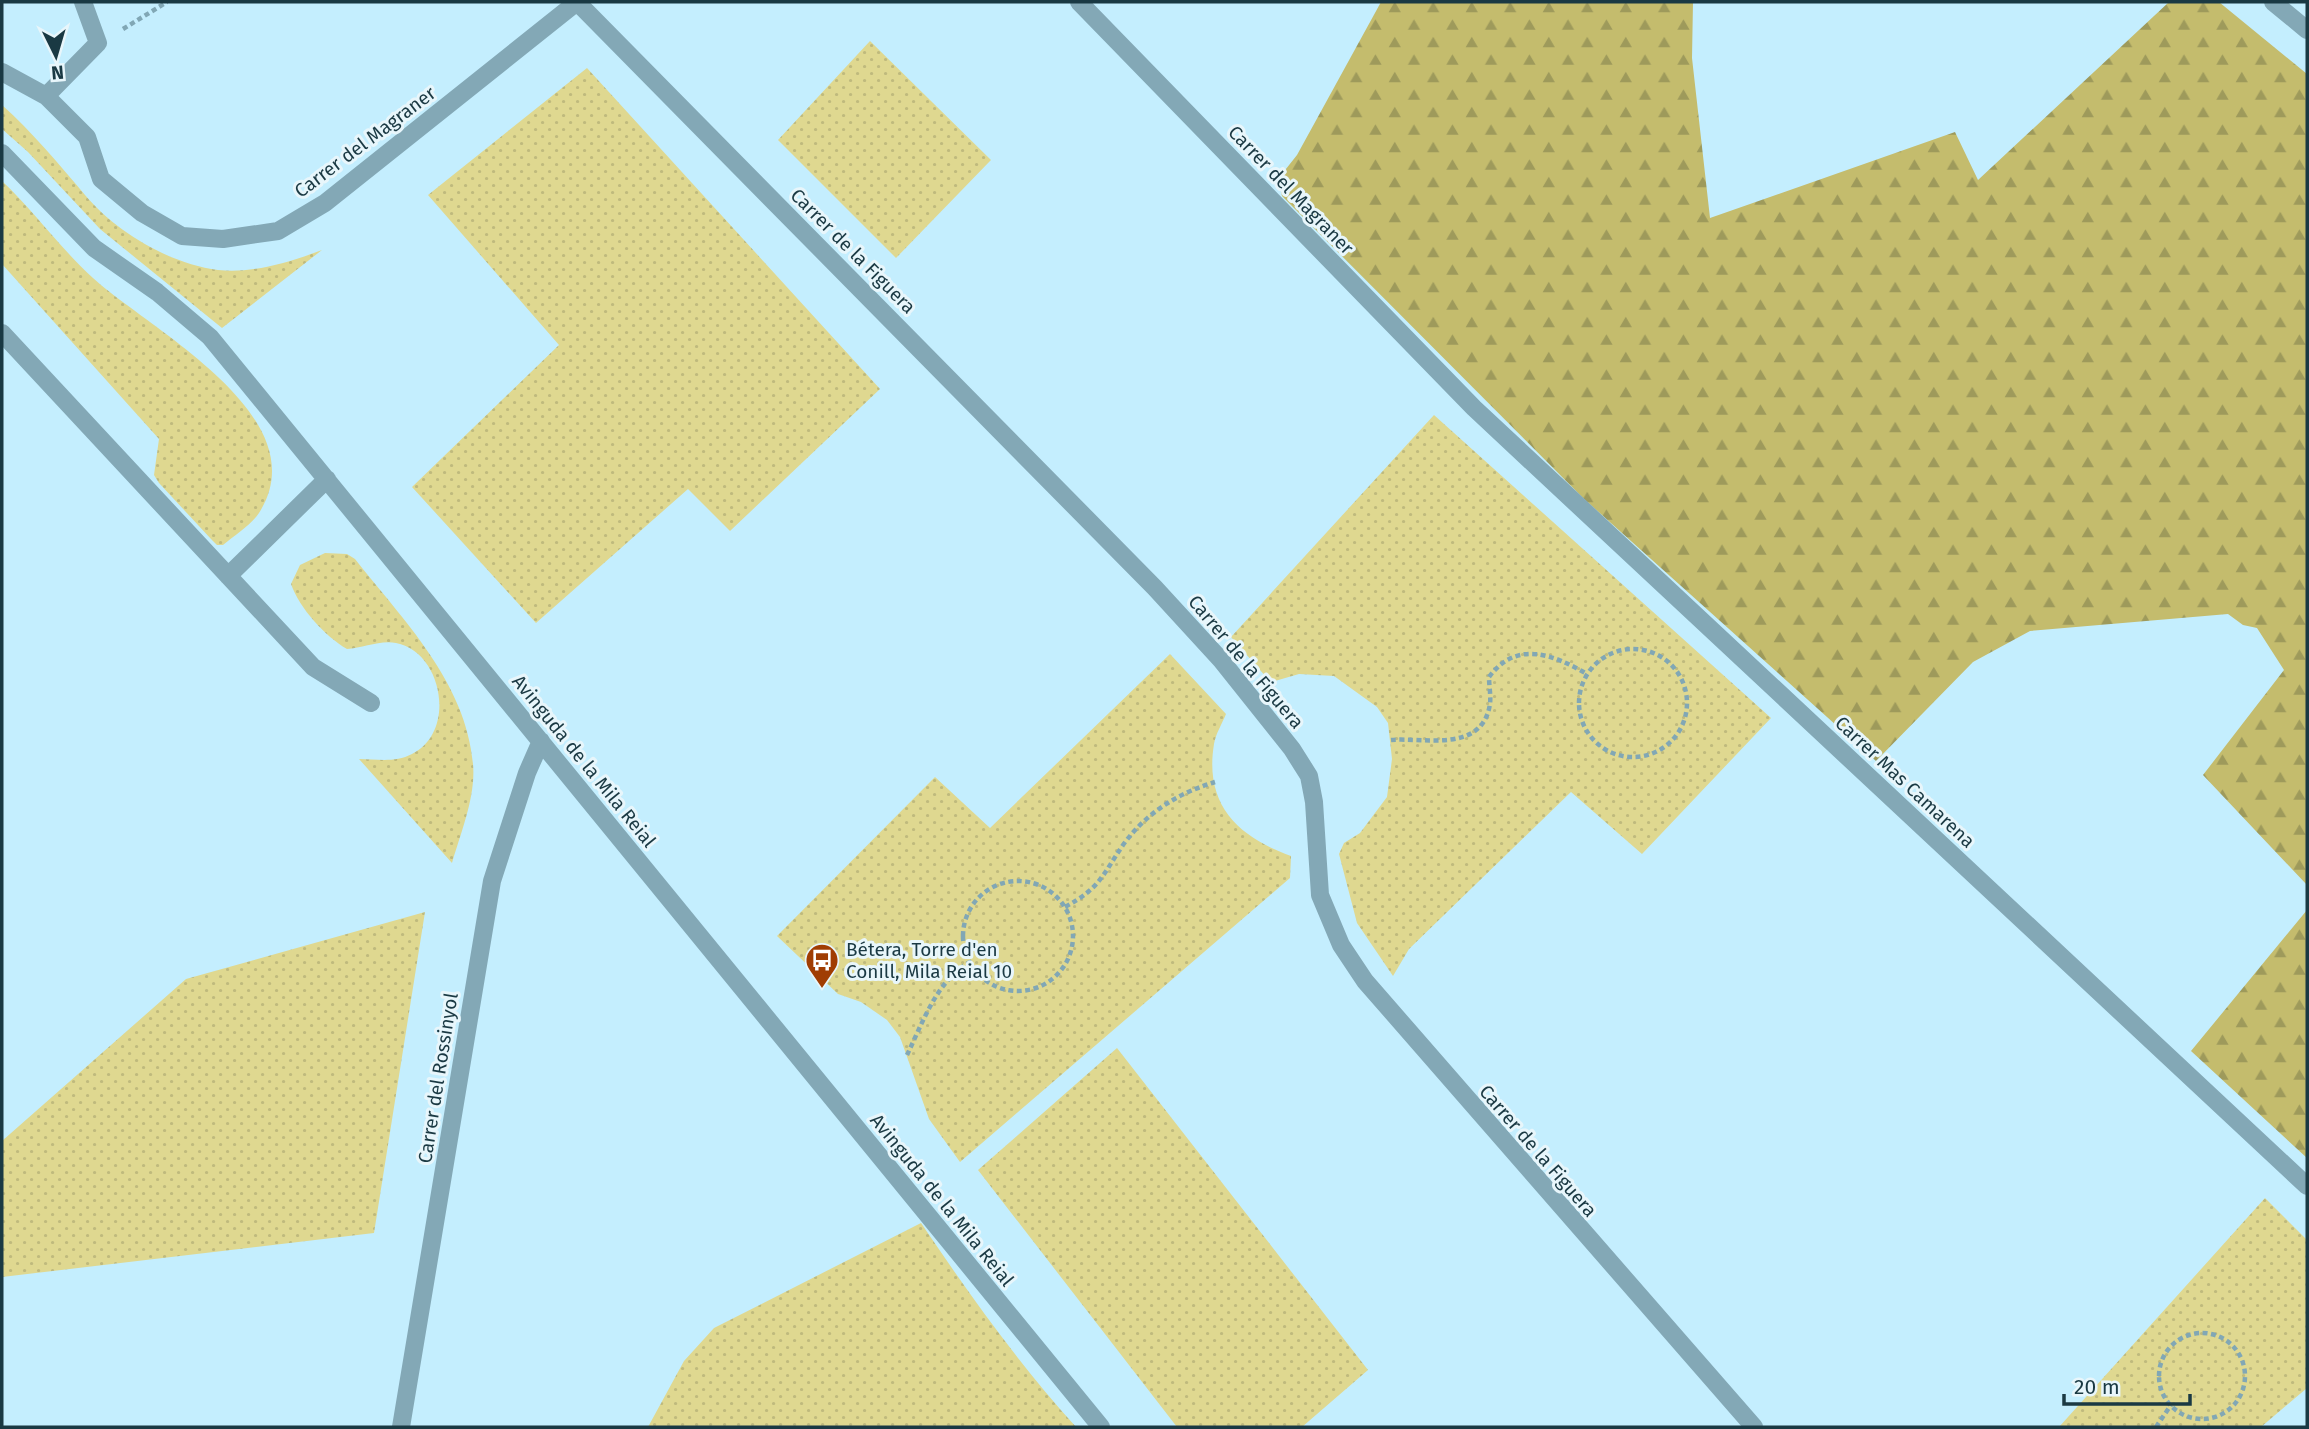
<svg xmlns="http://www.w3.org/2000/svg" width="2309" height="1429" viewBox="0 0 2309 1429" font-family="'Fira Sans',sans-serif">
  <style>
    .green { fill: url(#green-dots) }
    .forest { fill: url(#forest-firs) }
    .lines { fill: none; stroke-linecap: round; stroke-linejoin: round }
    .path { stroke: #81a7b5; stroke-width: 4.5; stroke-dasharray: 5 3.5; stroke-linecap: butt }
    .minor { stroke: #83a8b6; stroke-width: 18 }
    .labels { text-anchor: middle; dominant-baseline: central; stroke-width: 6; stroke-linejoin: round; paint-order: stroke }
    .street-label { font-size: 19px; fill: #1a3943; stroke: #e8f6fb }
    .poi-label { font-size: 19px; fill: #1a3943; stroke: #e8f6fb; text-anchor: start }
  </style>
  <defs>
    <pattern id="green-dots" width="8" height="8" patternUnits="userSpaceOnUse" patternTransform="scale(1.75)"><rect width="8" height="8" fill="#dfd890"/><path d="M2 2h.1M6 6h.1" fill="none" stroke="#bfba7d" stroke-width="1.8" stroke-linecap="round"/></pattern>
    <pattern id="forest-firs" width="22" height="20" patternUnits="userSpaceOnUse" patternTransform="scale(1.75)"><rect width="22" height="20" fill="#c4bc6d"/><path d="M5 1l3.5 6h-7zM16 11l3.5 6h-7z" fill="#9e9a5b"/></pattern>
  </defs>
  <rect width="100%" height="100%" fill="#c4eefe"/>
  <!-- green -->
  <path class="green" d="M870,41l121,119 -95,98 -118,-118z
    M587,68l293,321 -150,142 -42,-42 -152,134 -124,-136 147,-142 -131,-150z
    M2,105c30,27 57,59 83,90 31,37 85,69 133,75 34,4 72,-8 104,-20l-100,78 -122,-99 -72,-77 -26,-23z
    M2,181c32,30 58,67 91,97 57,52 227,139 166,235 -8,12 -24,22 -36,32h-6l-6,-6 -52,-56 -5,-8 5,-36 -157,-175z
    M1434,415l337,303 -129,136 -71,-62 -162,157 -16,27 -36,-53 -18,-69 5,-11 16,-10 27,-36 5,-38 -4,-36 -11,-16 -43,-31 -35,-2 -24,7 -8,-3 -36,-41z
    M325,553l22,1 8,5c48,61 111,123 118,205 3,32 -12,68 -21,99l-93,-104c18,0 36,4 53,-5 45,-22 31,-102 -16,-111 -16,-3 -33,5 -49,6 -22,-13 -47,-40 -56,-65l9,-19z
    M1170,654l56,60c-4,10 -10,19 -12,30 -10,61 24,93 77,112l-1,22 -330,284 -31,-43 -29,-82 -13,-17 -26,-18 -23,-8 -61,-58 158,-159 55,51z
    M425,912l-51,321 -372,44v-136l184,-162z
    M1117,1048l251,322 -66,57h-125l-199,-257z
    M2265,1198l42,42v148l-46,39h-202z
    M921,1223c48,71 97,140 155,204h-428l36,-66 30,-33z"/>
  <!-- forest -->
  <path class="forest" d="M1381,2h312l-1,56 18,160 245,-86 23,48 191,-178h50l88,72v811l-104,-110 81,-105 -27,-42 -14,-3 -15,-11 -198,17 -57,31 -97,99 -293,-263 -301,-302 -4,-17 19,-24z
    M2307,910v248l-116,-107z"/>
  <g class="lines">
    <!-- path -->
    <path class="path" d="M123,29l44,-27
      M1579 703a54 54 0 1 1 108 0a54 54 0 1 1-108 0Z
      M1391,740c33,-3 91,14 99,-36 1,-8 -1,-19 -1,-27 28,-38 65,-22 98,-3
      M963 936a55 55 0 1 1 110 0a55 55 0 1 1-110 0Z
      M1065,907c35,-19 37,-31 58,-62 23,-32 55,-52 92,-63
      M907,1055c16,-33 30,-75 63,-93
      M2159 1376a43 43 0 1 1 86 0a43 43 0 1 1-86 0Z
      M2156,1427l15,-22"/>
    <!-- minor -->
    <path class="minor" d="M577,2l578,586 66,72 71,89 17,27 5,26 6,93 21,50 24,36 389,446
      M1079,2l395,406 833,778
      M2273,2l34,28
      M2,72l44,24 41,41 14,42 41,34 40,23 41,3 55,-8 47,-28 252,-201
      M46,96l52,-53 -15,-41
      M2,153l92,95 63,44 53,45 891,1090
      M2,333l311,334 58,36
      M228,576l99,-97
      M401,1427l91,-546 35,-108 14,-32"/>
  </g>
  <!-- icons -->
  <defs>
    <symbol id="bus-pin" viewBox="-11 -11 22 30"><path d="M0 17L-7.5 6A9.5 9.5 0 1 1 7.5 6Z" fill="#a03d03" stroke="#e8f6fb"/><path d="M-5-6H5V4H4V6H2V4H-2V6H-4V4H-5ZM-3.5-4V0h7V-4ZM-3.5 1.2v1.5H-2V1.2ZM2 1.2v1.5H3.5V1.2Z" fill="#fff"/></symbol>
  </defs>
  <g fill-rule="evenodd">
    <use href="#bus-pin" x="803" y="941" width="38" height="52"/>
  </g>
  <g class="labels">
    <!-- street labels -->
    <g class="street-label">
      <text transform="translate(365 142) rotate(-37)">Carrer del Magraner</text>
      <text transform="translate(1291 190) rotate(46)">Carrer del Magraner</text>
      <text transform="translate(853 251) rotate(45)">Carrer de la Figuera</text>
      <text transform="translate(1246 662) rotate(50)">Carrer de la Figuera</text>
      <text transform="translate(584 761) rotate(51)">Avinguda de la Mila Reial</text>
      <text transform="translate(1905 782) rotate(43)">Carrer Mas Camarena</text>
      <text transform="translate(438 1078) rotate(-81)">Carrer del Rossinyol</text>
      <text transform="translate(1538 1151) rotate(49)">Carrer de la Figuera</text>
      <text transform="translate(942 1200) rotate(51)">Avinguda de la Mila Reial</text>
    </g>
    <!-- poi labels -->
    <g class="poi-label">
      <text x="846" y="949">Bétera, Torre d'en<tspan x="846" dy="22">Conill, Mila Reial 10</tspan></text>
    </g>
  </g>
  <!-- border -->
  <rect width="2309" height="1429" fill="none" stroke="#1a3943" stroke-width="7"/>
  <!-- north arrow -->
  <g transform="translate(56 56) rotate(175)" stroke="#e8f6fb" stroke-width="5" paint-order="stroke">
  <path d="M0-5L12 26L0 18L-12 26Z" fill="#1a3943"/>
  <text y="-10" font-size="19" font-weight="bold" text-anchor="middle" fill="#1a3943">N</text>
  </g>
  <!-- scale -->
  <path d="M2064 1394v10h126v-10" fill="none" stroke="#1a3943" stroke-width="3.5"/>
  <text x="2074" y="1394" font-size="21" fill="#1a3943" stroke="#e8f6fb" stroke-width="5" paint-order="stroke">20 m</text>
</svg>
